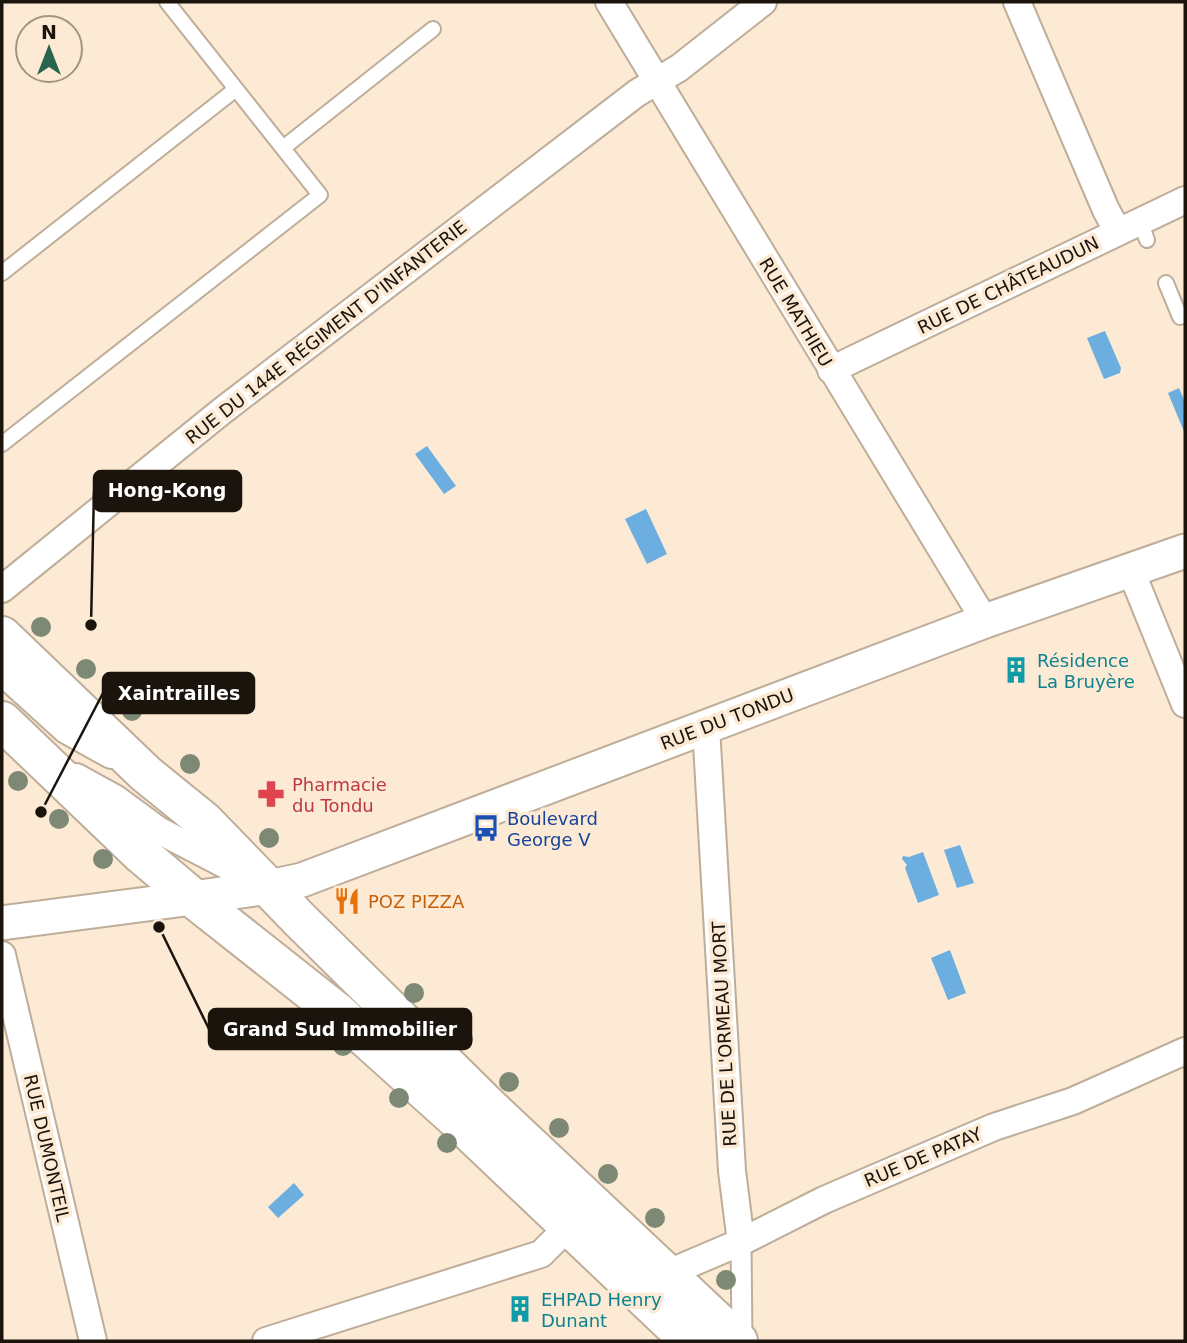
<svg xmlns="http://www.w3.org/2000/svg" width="1187" height="1343" viewBox="0 0 1187 1343" font-family="'DejaVu Sans',sans-serif">
  <style>
    .water { fill: #6caee0 }
    .lines { fill: none; stroke-linecap: round; stroke-linejoin: round }
    .service-casing { stroke: #bead99; stroke-width: 18 }
    .pedestrian-casing { stroke: #bead99; stroke-width: 23 }
    .minor-casing { stroke: #bead99; stroke-width: 30 }
    .tertiary-casing { stroke: #bead99; stroke-width: 37 }
    .primary-casing { stroke: #bead99; stroke-width: 42 }
    .service { stroke: #fff; stroke-width: 14 }
    .pedestrian { stroke: #fff; stroke-width: 19 }
    .minor { stroke: #fff; stroke-width: 26 }
    .tertiary { stroke: #fff; stroke-width: 33 }
    .primary { stroke: #fff; stroke-width: 38 }
    .tree { fill: #7d8875 }
    .labels { text-anchor: middle; dominant-baseline: central; stroke-width: 7; stroke-linejoin: round; paint-order: stroke }
    .street-label { font-size: 18px; fill: #1a140d; stroke: #fcead5 }
    .culture-label { font-size: 18px; fill: #0d838f; stroke: #fcead5; text-anchor: start }
    .health-label { font-size: 18px; fill: #be3a42; stroke: #fcead5; text-anchor: start }
    .transit-label { font-size: 18px; fill: #164399; stroke: #fcead5; text-anchor: start }
    .food-label { font-size: 18px; fill: #c56008; stroke: #fcead5; text-anchor: start }
    .leader { fill: none; stroke: #1a140d; stroke-width: 2.5 }
    .callout-dot { fill: #1a140d; stroke: #fcead5; stroke-width: 2.5 }
    .callout { fill: #1a140d; stroke: #1a140d; stroke-width: 2.5 }
    .callout-label { font-size: 19px; text-anchor: middle; font-weight: bold; fill: #fff }
  </style>
  <rect width="100%" height="100%" fill="#fcead5"/>
  <!-- water -->
  <path class="water" d="M1105,331l16,37 -1,5 -16,6 -17,-41z
    M1179,388l6,14v32l-17,-41z
    M427,446l29,40 -12,8 -29,-40z
    M646,509l21,45 -20,10 -22,-45z
    M960,845l14,38 -17,5 -13,-38z
    M923,852l16,43 -21,8 -13,-35 2,-3 -5,-6 1,-3 6,1z
    M950,950l16,43 -18,7 -17,-42z
    M294,1183l10,12 -26,23 -10,-11z"/>
  <g class="lines">
    <defs>
      <path id="service" d="M283,148l150,-119
        M1140,221l7,19
        M2,273l234,-184 -69,-87
        M1166,283l14,34 5,-2
        M2,444l318,-249 -84,-106"/>
      <path id="pedestrian" d="M741,1242l1,99"/>
      <path id="minor" d="M609,2l376,619
        M1017,2l89,208 12,22
        M831,370l354,-170
        M1131,571l54,133
        M2,589l220,-178 415,-318 42,-25 84,-66
        M2,676l9,4 55,50 45,25
        M706,727l26,444 9,71
        M76,777l40,22 42,31 87,45
        M2,955l91,386
        M666,1274l75,-32 83,-42 170,-73 79,-26 112,-50
        M266,1341l275,-87 28,-28"/>
      <path id="tertiary" d="M2,923l191,-25 76,-11 33,-7 683,-259 200,-70"/>
      <path id="primary" d="M2,636l144,138 58,47 97,100 186,184 251,236
        M2,721l139,133 52,44 144,114 118,106 235,223"/>
    </defs>
    <!-- service casing -->
    <use href="#service" class="service-casing"/>
    <!-- pedestrian casing -->
    <use href="#pedestrian" class="pedestrian-casing"/>
    <!-- minor casing -->
    <use href="#minor" class="minor-casing"/>
    <!-- tertiary casing -->
    <use href="#tertiary" class="tertiary-casing"/>
    <!-- primary casing -->
    <use href="#primary" class="primary-casing"/>
    <!-- service -->
    <use href="#service" class="service"/>
    <!-- pedestrian -->
    <use href="#pedestrian" class="pedestrian"/>
    <!-- minor -->
    <use href="#minor" class="minor"/>
    <!-- tertiary -->
    <use href="#tertiary" class="tertiary"/>
    <!-- primary -->
    <use href="#primary" class="primary"/>
  </g>
  <!-- trees -->
  <g class="tree">
    <circle cx="41" cy="627" r="10"/>
    <circle cx="86" cy="669" r="10"/>
    <circle cx="132" cy="711" r="10"/>
    <circle cx="190" cy="764" r="10"/>
    <circle cx="18" cy="781" r="10"/>
    <circle cx="59" cy="819" r="10"/>
    <circle cx="269" cy="838" r="10"/>
    <circle cx="103" cy="859" r="10"/>
    <circle cx="414" cy="993" r="10"/>
    <circle cx="463" cy="1039" r="10"/>
    <circle cx="343" cy="1046" r="10"/>
    <circle cx="509" cy="1082" r="10"/>
    <circle cx="399" cy="1098" r="10"/>
    <circle cx="559" cy="1128" r="10"/>
    <circle cx="447" cy="1143" r="10"/>
    <circle cx="608" cy="1174" r="10"/>
    <circle cx="655" cy="1218" r="10"/>
    <circle cx="726" cy="1280" r="10"/>
  </g>
  <!-- icons -->
  <defs>
    <symbol id="building-bare" viewBox="-9 -9 18 18"><path d="M-4-6H4V6H1V3H-1V6H-4ZM-2.5-4.3h1.7v1.8h-1.7ZM.8-4.3h1.7v1.8H.8ZM-2.5-1h1.7V.8h-1.7ZM.8-1h1.7V.8H.8Z" fill="#0f9aa8" stroke="#fcead5" stroke-width="2.5" paint-order="stroke"/></symbol>
    <symbol id="pharmacy-bare" viewBox="-9 -9 18 18"><path d="M-2-6h4v4h4v4h-4v4h-4v-4h-4v-4h4Z" fill="#e0444e" stroke="#fcead5" stroke-width="2.5" paint-order="stroke"/></symbol>
    <symbol id="bus-bare" viewBox="-9 -9 18 18"><path d="M-5-6H5V4H4V6H2V4H-2V6H-4V4H-5ZM-3.5-4V0h7V-4ZM-3.5 1.2v1.5H-2V1.2ZM2 1.2v1.5H3.5V1.2Z" fill="#1a4fb4" stroke="#fcead5" stroke-width="2.5" paint-order="stroke"/></symbol>
    <symbol id="restaurant-bare" viewBox="-9 -9 18 18"><path d="M-5-6h1v4h1v-4h1v4h1v-4h1v5L-1.5 .5V6h-2V.5L-5-1ZM5-6V6H3V1.5H1.5Q1.5-4 5-6Z" fill="#e8710a" stroke="#fcead5" stroke-width="2.5" paint-order="stroke"/></symbol>
  </defs>
  <g fill-rule="evenodd">
    <use href="#building-bare" x="997" y="651" width="38" height="38"/>
    <use href="#pharmacy-bare" x="252" y="775" width="38" height="38"/>
    <use href="#bus-bare" x="467" y="809" width="38" height="38"/>
    <use href="#restaurant-bare" x="328" y="882" width="38" height="38"/>
    <use href="#building-bare" x="501" y="1290" width="38" height="38"/>
  </g>
  <g class="labels">
    <!-- street labels -->
    <g class="street-label">
      <text transform="translate(1008 285) rotate(-26)">RUE DE CHÂTEAUDUN</text>
      <text transform="translate(796 312) rotate(59)">RUE MATHIEU</text>
      <text transform="translate(326 332) rotate(-38)">RUE DU 144E RÉGIMENT D'INFANTERIE</text>
      <text transform="translate(727 719) rotate(-21)">RUE DU TONDU</text>
      <text transform="translate(724 1034) rotate(-93)">RUE DE L'ORMEAU MORT</text>
      <text transform="translate(47 1148) rotate(77)">RUE DUMONTEIL</text>
      <text transform="translate(923 1157) rotate(-23)">RUE DE PATAY</text>
    </g>
    <!-- culture labels -->
    <g class="culture-label">
      <text x="1037" y="660">Résidence<tspan x="1037" dy="21">La Bruyère</tspan></text>
      <text x="541" y="1299">EHPAD Henry<tspan x="541" dy="21">Dunant</tspan></text>
    </g>
    <!-- health labels -->
    <g class="health-label">
      <text x="292" y="784">Pharmacie<tspan x="292" dy="21">du Tondu</tspan></text>
    </g>
    <!-- transit labels -->
    <g class="transit-label">
      <text x="507" y="818">Boulevard<tspan x="507" dy="21">George V</tspan></text>
    </g>
    <!-- food labels -->
    <g class="food-label">
      <text x="368" y="901">POZ PIZZA</text>
    </g>
  </g>
  <!-- callouts -->
  <path class="leader" d="M91 625L94 491M41 812L103 693M159 927L209 1029"/>
  <g class="callout-dot">
    <circle cx="91" cy="625" r="7"/>
    <circle cx="41" cy="812" r="7"/>
    <circle cx="159" cy="927" r="7"/>
  </g>
  <g class="callout">
    <rect x="94" y="471" width="147" height="40" rx="7"/>
    <rect x="103" y="673" width="151" height="40" rx="7"/>
    <rect x="209" y="1009" width="262" height="40" rx="7"/>
  </g>
  <g class="callout-label">
    <text x="167" y="497">Hong-Kong</text>
    <text x="179" y="700">Xaintrailles</text>
    <text x="340" y="1036">Grand Sud Immobilier</text>
  </g>
  <!-- border -->
  <rect width="1187" height="1343" fill="none" stroke="#1a140d" stroke-width="7"/>
  <!-- north arrow -->
  <g transform="translate(49 49)"><circle r="33" fill="#fcead5" stroke="#a29485" stroke-width="2"/>
  <path d="M0-5L12 26L0 18L-12 26Z" fill="#28644e"/>
  <text y="-10" font-size="19" font-weight="bold" text-anchor="middle" fill="#1a140d">N</text>
  </g>
</svg>
